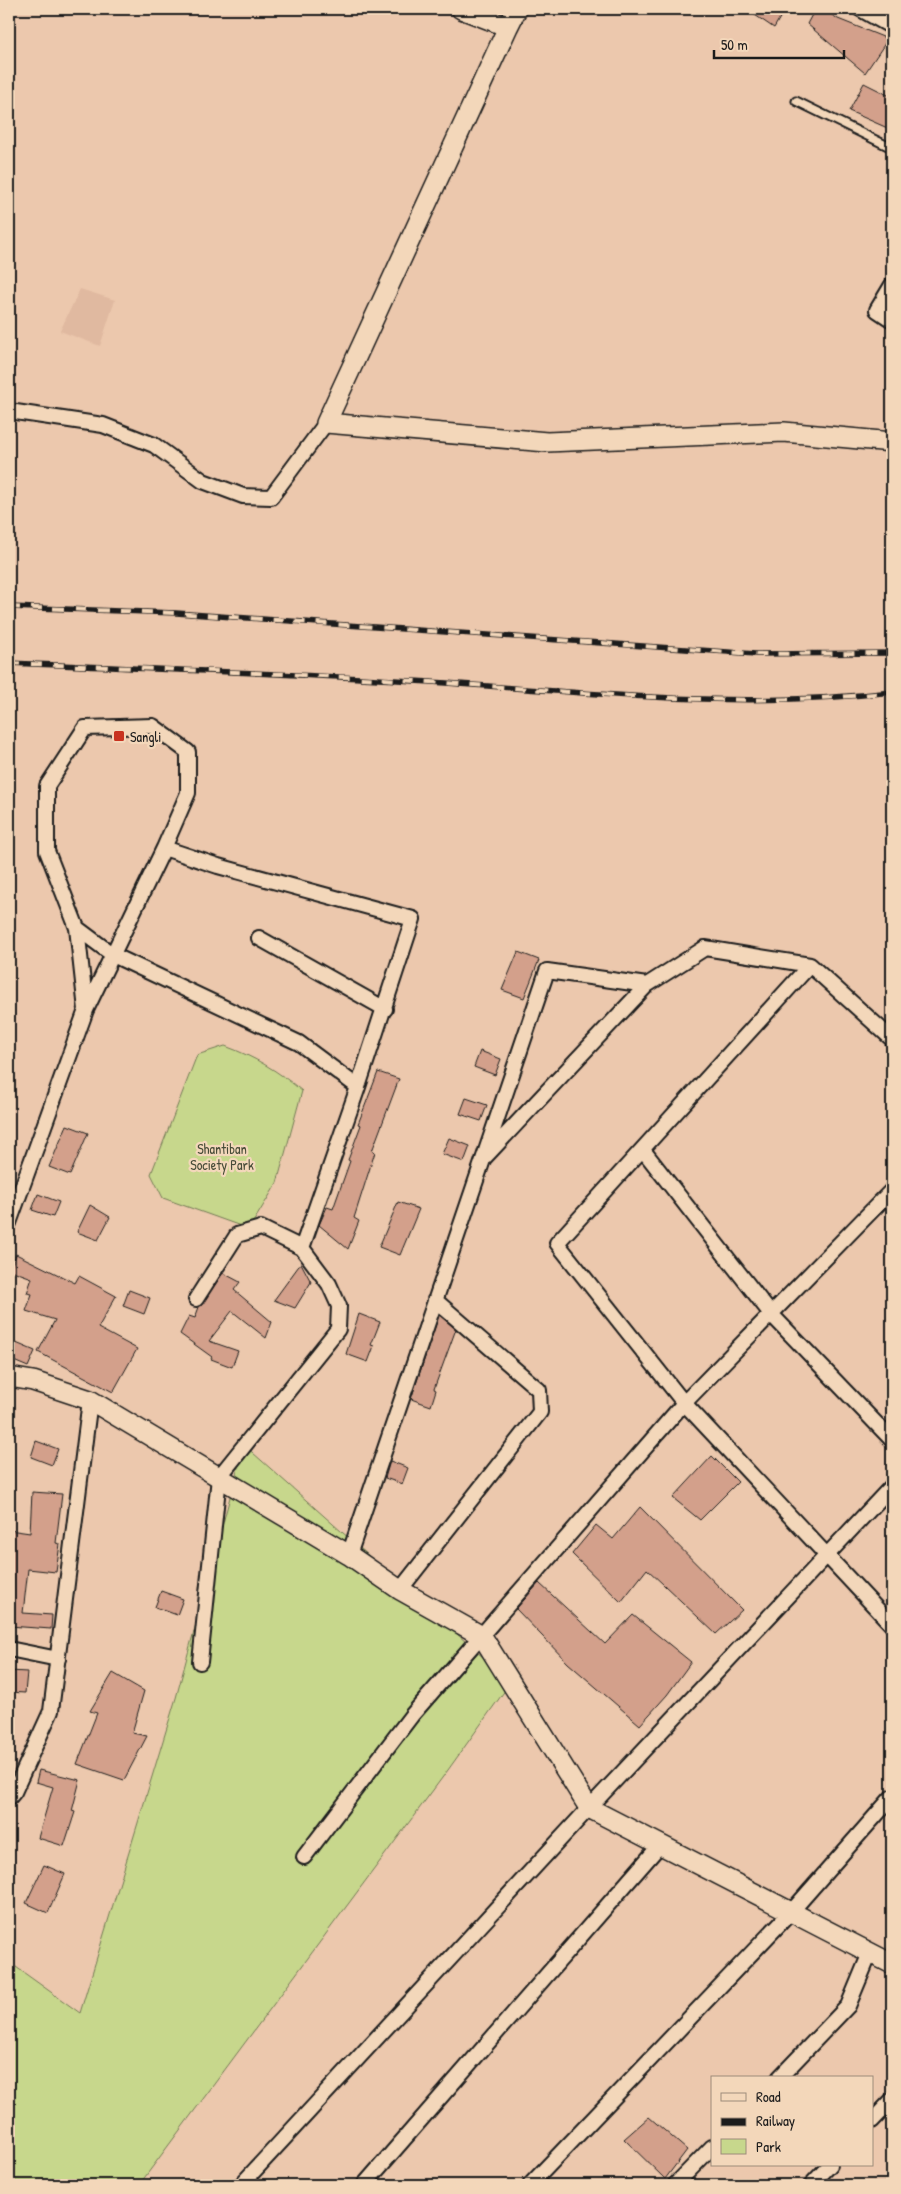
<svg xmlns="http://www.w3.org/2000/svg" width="901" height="2194" viewBox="0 0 901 2194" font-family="'Patrick Hand',sans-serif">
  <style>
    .built { fill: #e0b9a0 }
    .green { fill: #c7d78c; stroke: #727a54 }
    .building { fill: #d3a08b; stroke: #1c1c1c }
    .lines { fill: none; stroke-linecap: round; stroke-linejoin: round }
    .lane-casing { stroke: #1c1c1c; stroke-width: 11 }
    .street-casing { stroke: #1c1c1c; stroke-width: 18 }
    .secondary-casing { stroke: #1c1c1c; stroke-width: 22 }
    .lane { stroke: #f3d7ba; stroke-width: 7 }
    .street { stroke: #f3d7ba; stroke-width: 14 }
    .secondary { stroke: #f3d7ba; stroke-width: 19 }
    .rail-casing { stroke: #1c1c1c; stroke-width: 5.5 }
    .rail { stroke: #f3d7ba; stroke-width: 4; stroke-dasharray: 11; stroke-linecap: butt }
    .poi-dot { fill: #c8321e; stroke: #f3d7ba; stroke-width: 2 }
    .labels { text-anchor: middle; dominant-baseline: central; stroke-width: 4.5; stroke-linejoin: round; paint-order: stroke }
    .poi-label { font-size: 14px; fill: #1c1c1c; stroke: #f3d7ba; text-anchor: start }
    .park-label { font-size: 14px; fill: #474b38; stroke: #f3d7ba }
  </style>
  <rect width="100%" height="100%" fill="#ecc8ad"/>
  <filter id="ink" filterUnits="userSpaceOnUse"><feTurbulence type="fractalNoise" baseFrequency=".02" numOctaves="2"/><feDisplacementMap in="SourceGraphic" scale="10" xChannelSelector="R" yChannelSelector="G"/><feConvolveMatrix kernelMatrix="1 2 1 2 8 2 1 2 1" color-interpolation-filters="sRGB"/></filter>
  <g filter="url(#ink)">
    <!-- built -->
    <path class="built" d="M80,289l35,11 -15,46 -40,-15z"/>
    <!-- green -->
    <path class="green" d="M225,1046c30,11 53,25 77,45l-25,92 -28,46 -86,-31 -12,-24 46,-119z
      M244,1445l267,237 -63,88 -309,415h-130v-223l71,51 96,-315z"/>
    <!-- building -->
    <path class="building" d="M746,9h39l-11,19z
      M815,9h8l15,10 50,20 -23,34 -58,-49z
      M864,83l28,14v33l-43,-19z
      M518,952l21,8 -15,38 -22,-8z
      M480,1051l21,8 -6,16 -21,-8z
      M378,1072l21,7 -27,72 3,1 -21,66 5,3 -11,28 -29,-24 8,-18 6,2 17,-48 -2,-1 13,-35 -3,-1z
      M466,1098l21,7 -6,16 -21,-7z
      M67,1125l21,8 -18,42 -21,-8z
      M449,1138l21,8 -6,16 -22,-8z
      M38,1194l21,8 -6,15 -21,-7z
      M398,1202l21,7 -19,46 -21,-8z
      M90,1205l20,12 -12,23 -21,-8z
      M16,1254l59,29 4,-7 37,20 -18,32 39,21 -24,43 -75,-40 17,-32 -29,-9 6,-17 -5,-1 5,-15 -22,-8z
      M301,1263l10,19 -16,26 -21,-8z
      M223,1273l17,9 -6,8 38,32 -6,16 -34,-27 -23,30 29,10 -6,16 -21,-8 1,-2 -32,-23 9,-18 6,2 4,-11z
      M129,1290l21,8 -6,16 -21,-8z
      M359,1314l21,8 -9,23 3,1 -6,16 -22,-8z
      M439,1315l17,14 -22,60 2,1 -5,16 -20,-7z
      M9,1340l26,11 -7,16 -19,-8z
      M36,1441l22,8 -6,16 -21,-8z
      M712,1456l26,26 -38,38 -27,-22z
      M390,1461l18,7 -6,16 -17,-6z
      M32,1492l30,2 -6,49 4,1 -4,28 -28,-3 -5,44 29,2 -1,14 -42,-3v-96l21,3z
      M640,1507l102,103 -26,24 -69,-65 -26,33 -49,-48 24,-29 17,14z
      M539,1583l66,61 28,-29 58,47 -24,33 -27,30 -72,-62 -52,-54z
      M161,1591l22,8 -6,16 -22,-8z
      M9,1671l18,1 -2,21 -16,-1z
      M113,1673l31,18 -12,42 15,3 -23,44 -47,-16 20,-51 -7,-2z
      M39,1770l41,10 -8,31 3,1 -11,34 -26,-8 15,-51 -17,-5z
      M44,1865l21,9 -17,39 -22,-10z
      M649,2117l38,33 -22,29 -41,-40z"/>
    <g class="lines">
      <defs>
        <path id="lane" d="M796,101l96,47"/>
        <path id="street" d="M860,9l32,18
          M892,285l-15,25 15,10
          M9,411l94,14 51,20 49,36 40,15 28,1 55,-74
          M164,848l54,18 195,53 -55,168 -56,161 27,36 10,22 -1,23 -119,148 -19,185
          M77,928l36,27 186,88 59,44
          M259,938l126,71
          M810,965l82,74
          M643,1150l128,164 121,126
          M485,1157l162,-172
          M9,1223l77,-213 78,-162 24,-55v-41l-35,-26 -68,2 -38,58v65l30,77 9,82
          M196,1299l41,-64 24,-7 41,20
          M349,1555l198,-584 100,14 58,-37 105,17 -253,278 127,160 208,222
          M400,1590l140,-178 -1,-22 -104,-90
          M9,1649l49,10
          M9,1798l5,-6 37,-81 39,-311
          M304,1857l108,-142 272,-312 208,-213
          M779,2078l69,-72 22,-53
          M872,2121l20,-21
          M241,2185l348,-377 303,-322
          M364,2185l296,-340
          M530,2185l261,-273 101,-115
          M675,2185l37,-38
          M811,2185l19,-20"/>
        <path id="secondary" d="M461,9l47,18 -182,396 221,19 237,-10 108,10
          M508,27l9,-18
          M9,1377l24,4 57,19 259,155 51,35 82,46 107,172 303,156"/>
      </defs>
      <!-- lane casing -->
      <use href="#lane" class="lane-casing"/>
      <!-- street casing -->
      <use href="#street" class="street-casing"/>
      <!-- secondary casing -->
      <use href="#secondary" class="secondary-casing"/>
      <!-- lane -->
      <use href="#lane" class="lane"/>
      <!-- street -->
      <use href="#street" class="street"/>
      <!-- secondary -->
      <use href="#secondary" class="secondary"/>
      <defs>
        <path id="rail" d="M9,607l167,6 580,41 136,-1
          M9,663c140,6 281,10 422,19 153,10 308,28 461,10"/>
      </defs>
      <!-- rail casing -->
      <use href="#rail" class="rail-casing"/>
      <!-- rail -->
      <use href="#rail" class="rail"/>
    </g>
  </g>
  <!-- markers -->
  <rect class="poi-dot" x="113" y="730" width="12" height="12" rx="2.5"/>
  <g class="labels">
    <!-- poi labels -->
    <g class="poi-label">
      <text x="130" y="736">Sangli</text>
    </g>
    <!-- park labels -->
    <g class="park-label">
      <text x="222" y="1148">Shantiban<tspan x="222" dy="16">Society Park</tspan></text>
    </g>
  </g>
  <!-- margin -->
  <rect width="901" height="2194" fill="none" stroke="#f3d7ba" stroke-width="30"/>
  <rect x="15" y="15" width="871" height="2164" fill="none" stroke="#1c1c1c" stroke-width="2" filter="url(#ink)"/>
  <!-- legend -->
  <rect x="711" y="2076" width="162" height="90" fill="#f3d7ba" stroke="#9d8c7b"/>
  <rect x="721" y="2093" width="25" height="8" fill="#f3d7ba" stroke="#9d8c7b"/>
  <text x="756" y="2102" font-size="15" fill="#1c1c1c">Road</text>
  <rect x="721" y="2118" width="25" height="8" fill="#1c1c1c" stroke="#9d8c7b"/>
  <text x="756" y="2126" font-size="15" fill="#1c1c1c">Railway</text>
  <rect x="721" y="2139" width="25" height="15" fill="#c7d78c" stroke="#9d8c7b"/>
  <text x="756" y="2152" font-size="15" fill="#1c1c1c">Park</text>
  <!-- scale -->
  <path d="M714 50v8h130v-8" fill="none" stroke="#1c1c1c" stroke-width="2.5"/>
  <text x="721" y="50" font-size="15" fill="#1c1c1c" stroke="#f3d7ba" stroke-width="4" paint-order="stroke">50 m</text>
</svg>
